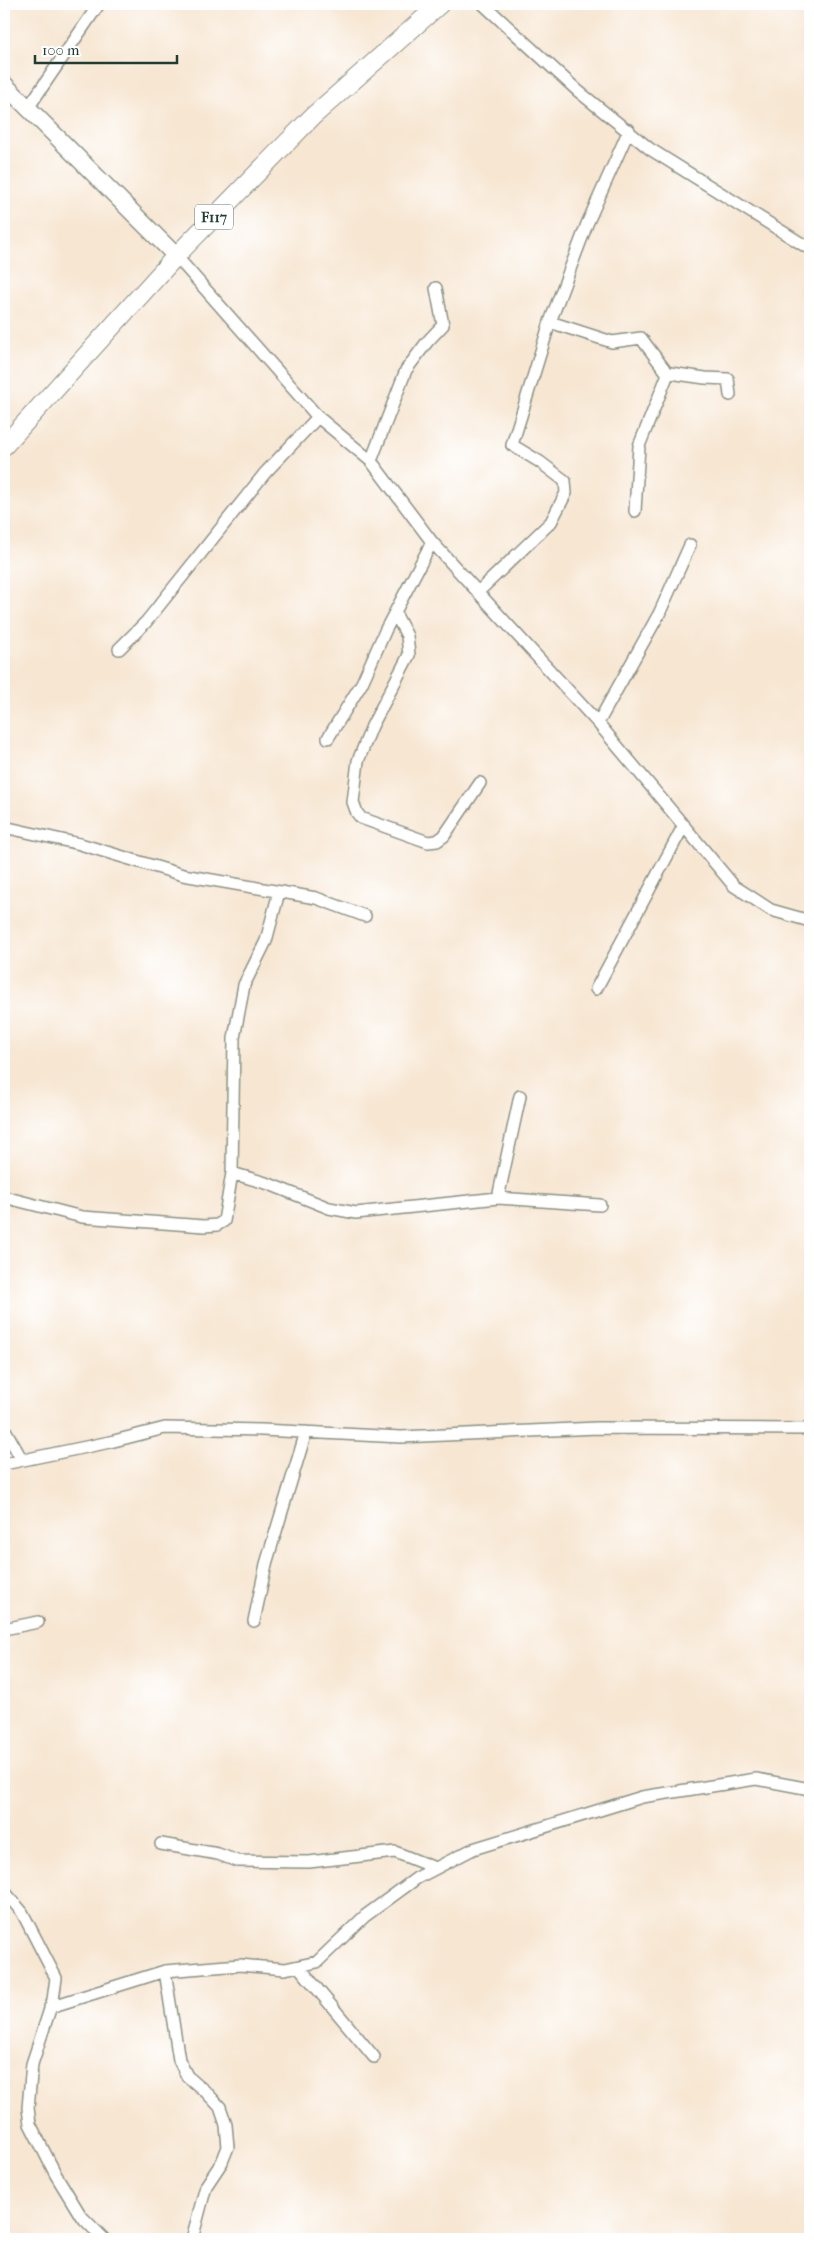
<svg xmlns="http://www.w3.org/2000/svg" width="814" height="2243" viewBox="0 0 814 2243" font-family="'IM FELL French Canon',serif">
  <style>
    .lines { fill: none; stroke-linecap: round; stroke-linejoin: round }
    .minor-casing { stroke: #8b9283; stroke-width: 14 }
    .secondary-casing { stroke: #8b9283; stroke-width: 19 }
    .primary-casing { stroke: #8b9283; stroke-width: 20 }
    .minor { stroke: #fff; stroke-width: 11 }
    .secondary { stroke: #fff; stroke-width: 16 }
    .primary { stroke: #fff; stroke-width: 18 }
    .labels { text-anchor: middle; dominant-baseline: central; stroke-width: 4.5; stroke-linejoin: round; paint-order: stroke }
    .shield { fill: #fff; stroke: #627771; stroke-width: 1 }
    .shield-label { font-size: 15px; font-weight: bold; fill: #1f3d34 }
  </style>
  <rect width="100%" height="100%" fill="#fff"/>
  <filter id="ink" filterUnits="userSpaceOnUse"><feTurbulence type="fractalNoise" baseFrequency=".02" numOctaves="2"/><feDisplacementMap in="SourceGraphic" scale="10" xChannelSelector="R" yChannelSelector="G"/><feConvolveMatrix kernelMatrix="1 2 1 2 8 2 1 2 1" color-interpolation-filters="sRGB"/></filter>
  <filter id="wash" filterUnits="userSpaceOnUse"><feTurbulence type="fractalNoise" baseFrequency=".0096" numOctaves="4" result="noise"/><feDisplacementMap in="SourceGraphic" scale="20" xChannelSelector="R" yChannelSelector="G"/><feGaussianBlur stdDeviation="1.12" result="paint"/><feColorMatrix in="noise" values="0 0 0 0 0 0 0 0 0 0 0 0 0 0 0 0 0 1.4 0 .05"/><feComposite in="paint" operator="in"/></filter>
  <g filter="url(#wash)">
    <rect width="100%" height="100%" fill="#f7e6d2"/>
  </g>
  <g filter="url(#ink)">
    <g class="lines">
      <defs>
        <path id="minor" d="M483,4l95,87 72,58 160,100
          M28,108l71,-104
          M176,256l142,161 53,44 61,81 166,181 136,163 37,24 39,11
          M550,322l37,-98 42,-94
          M668,374l2,-1 35,5 23,1 2,16
          M371,461l35,-91 21,-28 16,-17 -7,-37
          M635,511l4,-65 29,-72
          M478,592l73,-70 15,-29 -1,-12 -25,-19 -28,-17 38,-123 62,20 29,-4 27,36
          M395,613l12,23 2,19 -37,71 -14,35 -5,41 4,11 4,5 67,24 9,-1 7,-5 36,-53
          M119,649l27,-27 119,-149 53,-56
          M598,723l61,-109 31,-69
          M328,738l34,-55 24,-54 46,-87
          M4,827l76,17 103,31 133,23 49,18
          M596,989l88,-164
          M232,1173l37,11 60,24 27,5 142,-15 102,7
          M4,1197l78,20 122,9 13,-1 7,-4 8,-48 2,-135 10,-53 22,-44 13,-49
          M498,1198l22,-102
          M4,1428l18,32
          M4,1464l106,-22 55,-14 97,2 139,7 196,-9 213,1
          M254,1621l12,-57 40,-132
          M4,1629l34,-7
          M161,1844l57,10 19,7 72,1 86,-10 40,16
          M4,1891l18,21 34,66 -3,22 -21,64 -4,44 2,16 26,51 25,41 23,23
          M299,1967l75,90
          M165,1971l14,89 8,16 20,17 13,14 6,18 2,22 -6,15 -16,24 -14,53
          M50,2007l115,-36 75,-6 45,4 32,-7 48,-46 52,-38 56,-29 169,-52 114,-18 54,10"/>
        <path id="secondary" d="M4,84l172,172"/>
        <path id="primary" d="M4,446l172,-190 137,-140 127,-112"/>
      </defs>
      <!-- minor casing -->
      <use href="#minor" class="minor-casing"/>
      <!-- secondary casing -->
      <use href="#secondary" class="secondary-casing"/>
      <!-- primary casing -->
      <use href="#primary" class="primary-casing"/>
      <!-- minor -->
      <use href="#minor" class="minor"/>
      <!-- secondary -->
      <use href="#secondary" class="secondary"/>
      <!-- primary -->
      <use href="#primary" class="primary"/>
    </g>
  </g>
  <g class="labels">
    <!-- shield labels -->
    <rect class="shield" x="195" y="204.5" width="38" height="25" rx="4"/>
    <g class="shield-label">
      <text x="214" y="217">F117</text>
    </g>
  </g>
  <!-- margin -->
  <rect width="814" height="2243" fill="none" stroke="#fff" stroke-width="20"/>
  <!-- scale -->
  <path d="M35 55v8h142v-8" fill="none" stroke="#1f3d34" stroke-width="2.5"/>
  <text x="42" y="55" font-size="15" fill="#1f3d34" stroke="#ffffff" stroke-width="4" paint-order="stroke">100 m</text>
</svg>
